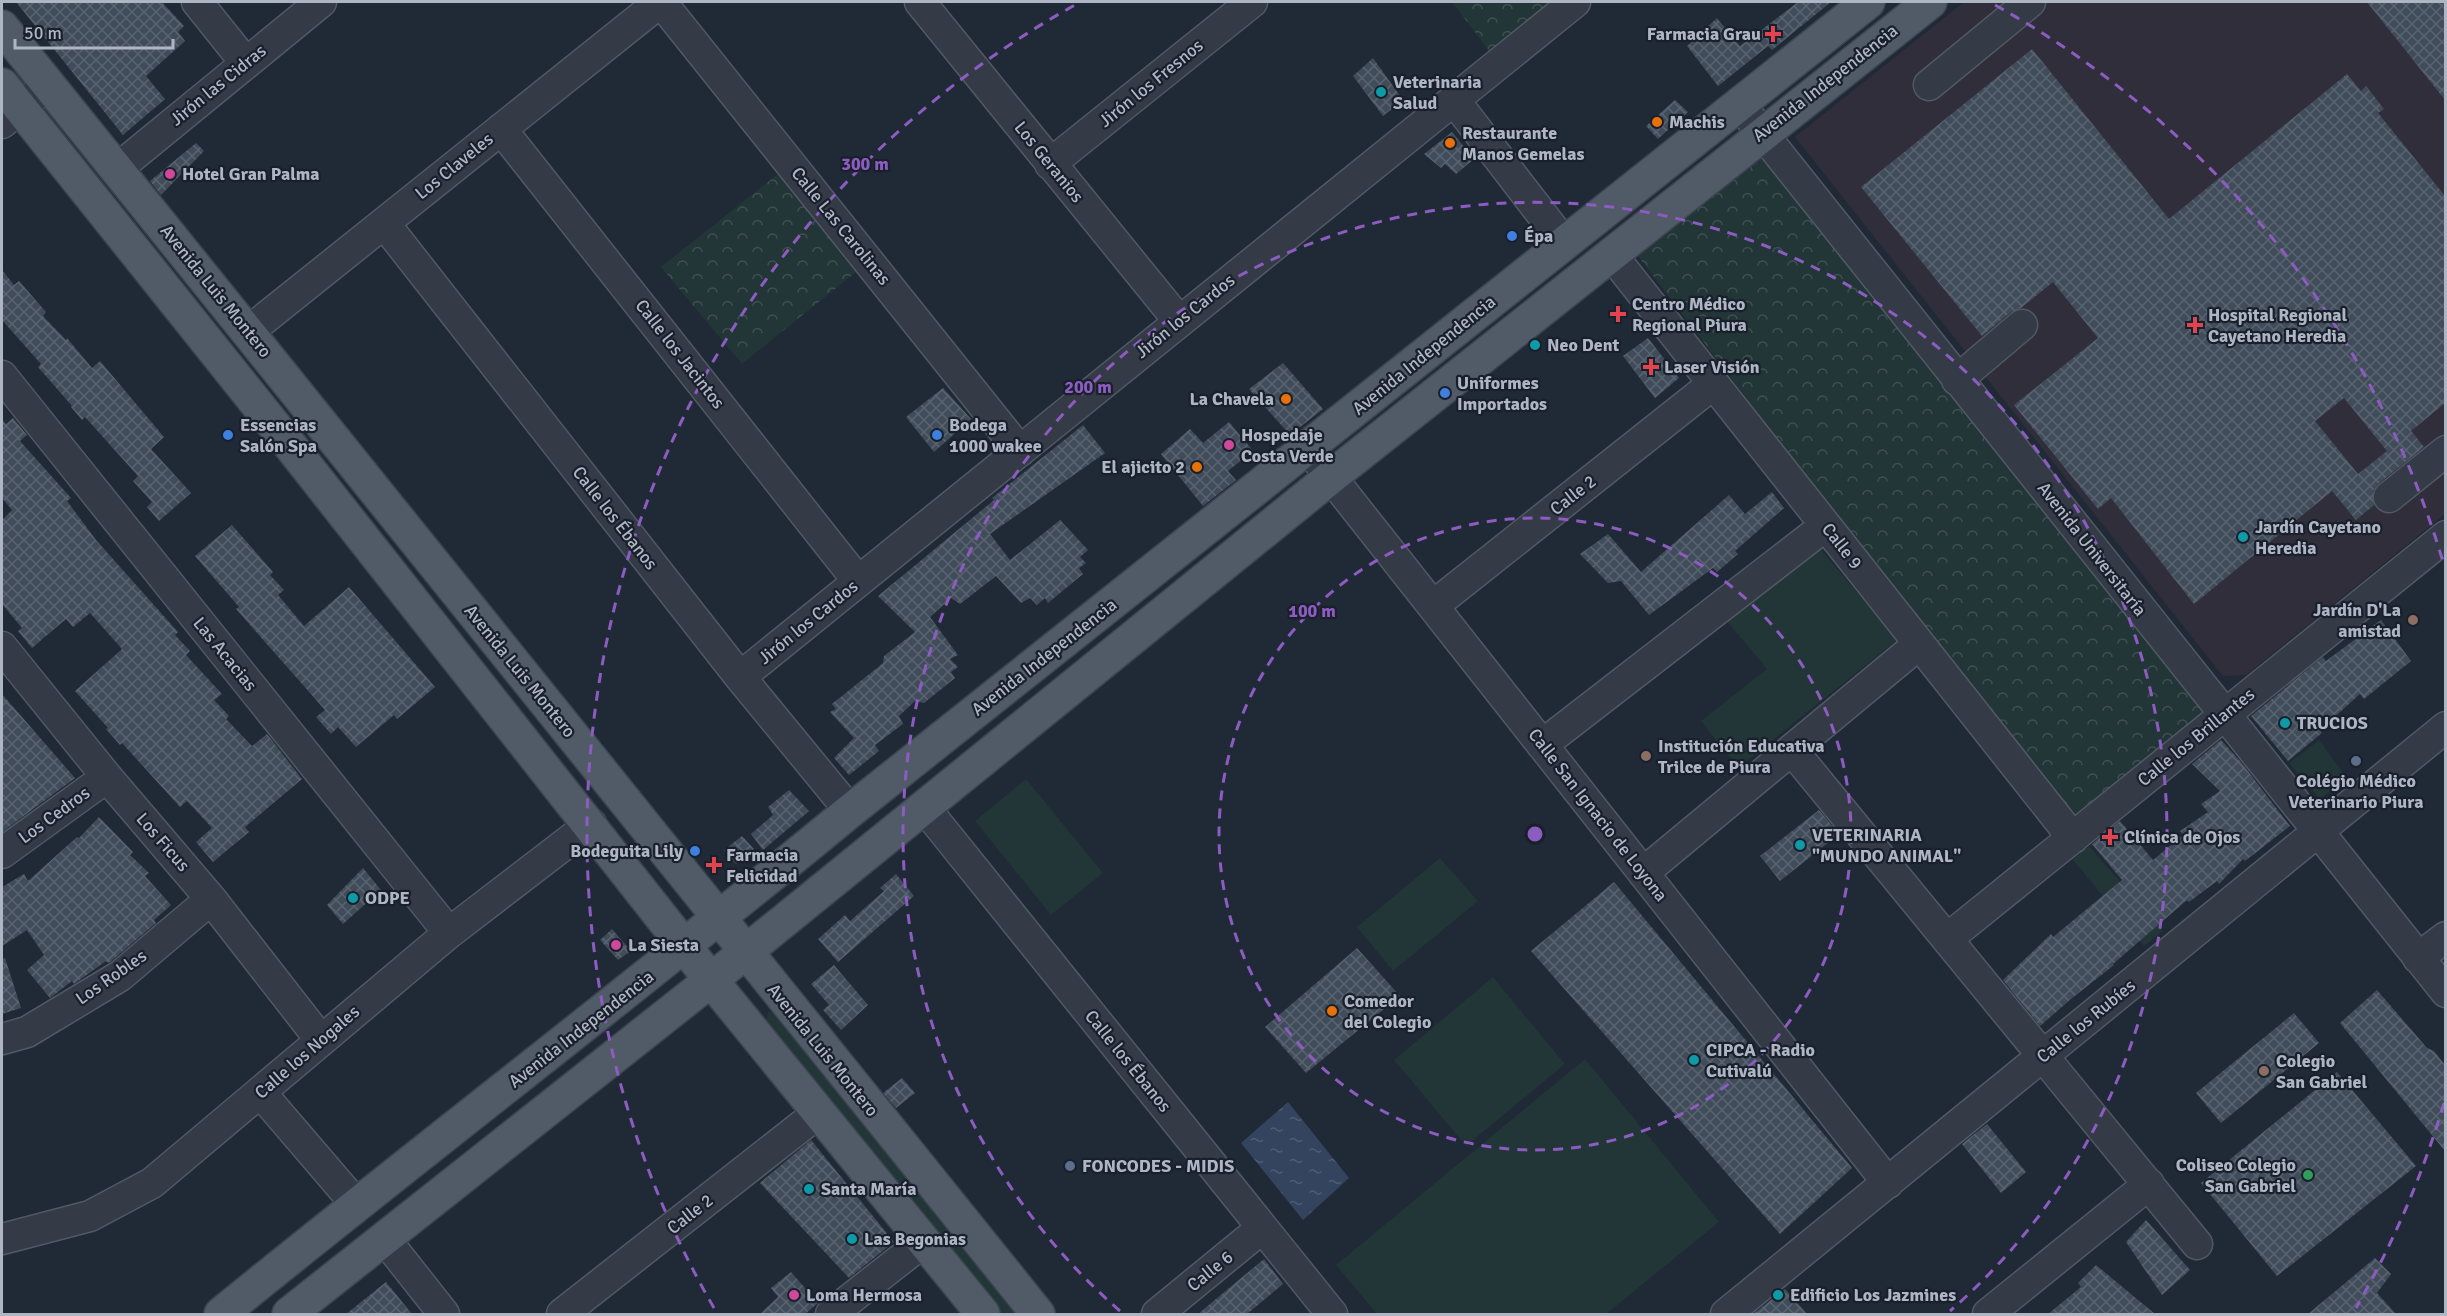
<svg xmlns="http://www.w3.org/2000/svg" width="2447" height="1316" viewBox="0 0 2447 1316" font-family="Signika,sans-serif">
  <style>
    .medical { fill: #302e3b }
    .grass { fill: #223537 }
    .forest { fill: url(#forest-crowns) }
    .water { fill: url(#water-ripples) }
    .building { fill: url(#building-cross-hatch); fill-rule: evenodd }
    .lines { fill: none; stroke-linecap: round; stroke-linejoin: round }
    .minor-casing { stroke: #515965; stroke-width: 33 }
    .major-casing { stroke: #3d4451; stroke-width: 36 }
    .minor { stroke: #343b47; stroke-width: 30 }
    .major { stroke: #515a67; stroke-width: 33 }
    .ring { fill: none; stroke: #8d5cc1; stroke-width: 3; stroke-dasharray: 10 8 }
    .health-dot { fill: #e0444e; stroke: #19202b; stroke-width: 2 }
    .culture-dot { fill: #0f9aa8; stroke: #19202b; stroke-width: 2 }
    .food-dot { fill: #e8710a; stroke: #19202b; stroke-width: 2 }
    .hotel-dot { fill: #d1479c; stroke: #19202b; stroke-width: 2 }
    .shop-dot { fill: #3f7fe0; stroke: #19202b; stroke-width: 2 }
    .education-dot { fill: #8d6e63; stroke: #19202b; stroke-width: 2 }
    .service-dot { fill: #5c6f8a; stroke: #19202b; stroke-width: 2 }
    .leisure-dot { fill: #2e9e5b; stroke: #19202b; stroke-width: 2 }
    .labels { text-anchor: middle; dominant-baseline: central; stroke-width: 4.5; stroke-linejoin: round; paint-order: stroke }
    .poi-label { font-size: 18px; font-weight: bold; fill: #aeb6c4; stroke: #19202b; text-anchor: start }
    .street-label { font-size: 18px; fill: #aeb6c4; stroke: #19202b }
    .centre { fill: #8d5cc1; stroke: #19202b; stroke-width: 3 }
    .ring-label { font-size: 18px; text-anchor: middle; font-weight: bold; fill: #8d5cc1; stroke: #19202b; stroke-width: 4.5; stroke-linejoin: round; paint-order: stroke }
  </style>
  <defs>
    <pattern id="forest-crowns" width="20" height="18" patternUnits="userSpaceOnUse" patternTransform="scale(1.5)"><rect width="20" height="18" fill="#223537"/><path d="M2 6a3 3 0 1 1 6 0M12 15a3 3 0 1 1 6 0" fill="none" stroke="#405052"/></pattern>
    <pattern id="water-ripples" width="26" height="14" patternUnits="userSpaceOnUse" patternTransform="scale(1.5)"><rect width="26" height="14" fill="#34445e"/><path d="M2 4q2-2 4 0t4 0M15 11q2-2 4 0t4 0" fill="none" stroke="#4f5d73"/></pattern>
    <pattern id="building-cross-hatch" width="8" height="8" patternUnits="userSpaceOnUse" patternTransform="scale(1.5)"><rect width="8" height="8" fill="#414c5b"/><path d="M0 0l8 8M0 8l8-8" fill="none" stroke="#5a6471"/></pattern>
  </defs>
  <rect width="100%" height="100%" fill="#202936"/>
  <!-- medical -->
  <path class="medical" d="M1964,2h481v512l-199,161 -23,1 -428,-539z"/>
  <!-- grass -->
  <path class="grass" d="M1818,546l79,94 -159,128 -37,-47 66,-52 -42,-50z
    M2319,740l28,38 -27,21 -31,-36z
    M1026,779l77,94 -52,42 -76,-94z
    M2089,846l74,85 -19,15 -72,-87z
    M1440,858l38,43 -85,70 -36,-44z
    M1493,977l72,87 -99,82 -72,-86z
    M768,1011l16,5 240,298h-26l-233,-287z
    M1585,1059l134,163 -113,92h-229l-41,-49z"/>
  <!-- forest -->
  <path class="forest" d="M1452,2h100l-62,50z
    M1757,150l453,570 -139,103 -440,-576z
    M783,170l78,98 -119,96 -81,-97z"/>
  <!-- water -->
  <path class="water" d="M1288,1102l61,76 -46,42 -62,-77z"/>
  <!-- building -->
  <path class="building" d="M16,2h146l22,24 -6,6 7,9 -39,35 19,23 -42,36z
    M1798,2h33l-59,48 -4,-4 -50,40 -31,-40 30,-28 23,28z
    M2367,2h78v98z
    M2032,49l137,170 178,-145 14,17 5,-5 18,23 -6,4 67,83v207l-34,28 13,16 -46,37 -5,7 1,14 -18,15 -24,-29 -138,113 -83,-106 -13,11 -84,-104 84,-67 -45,-56 -32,26 -10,4 -29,24 -121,-149zM2344,398l43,53 -29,23 -43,-53z
    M1373,58l30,42 -20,16 -30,-40z
    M1675,100l13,12 -30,27 -12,-13z
    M1452,132l22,27 -18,15 -11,-10 -4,4 -17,-14z
    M196,143l8,8 -43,44 -11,-14z
    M2,270l12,15 5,-4 27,31 -3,4 23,24 1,-2 25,30 8,-7 64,76 -13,12 40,44 -32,28 -12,-14 5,-5 -19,-21 5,-5 -53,-59 -3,3 -11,-13 1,-1 -34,-39 3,-3 -39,-44z
    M1648,338l31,40 -24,20 -32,-42z
    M1283,363l40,46 -33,26 -41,-46z
    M943,388l28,31 -37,33 -28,-35z
    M13,418l14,17 -7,6 51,57 -4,3 29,39 82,92 -3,3 15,16 -4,4 36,39 -8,6 15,16 -3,3 26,27 15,-12 35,45 -57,48 4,5 -36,30 -17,-20 16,-14 -25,-27 -7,6 -58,-64 -2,2 -14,-16 2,-1 -33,-37 47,-42 -32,-36 -17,14 -7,-8 -34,29 -14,-17 4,-3 -20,-24v-84l10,-10 -10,-12v-79l4,5z
    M1229,422l24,29 -25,20 8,9 -33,26 -42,-52 29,-25 13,14z
    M1083,425l22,28 -115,81 20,26 50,-40 28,30 -8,7 6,6 -7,5 4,6 -35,29 -3,-5 -8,7 -7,-7 -9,5 -25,-27 -36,28 -9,-6 -21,19 28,38 -8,4 8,8 -7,5 4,6 -31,25 -9,-2 -16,15 4,8 -28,21 4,6 -30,24 -15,-17 20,-20 -24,-26 6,-3 -4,-5 51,-41 1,-7 31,-24 -37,-36 116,-96 -2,-2z
    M1772,492l12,16 -49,43 3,3 -21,18 -4,-4 -64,47 -28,-34 -13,2 -28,-29 28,-20 33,38 88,-77 16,19z
    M232,525l41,47 -3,3 14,15 -6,5 26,31 45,-39 86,100 -38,32 -3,-4 -38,32 -18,-20 -7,7 -15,-17 9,-7 -89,-101 3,-2 -44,-51z
    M2381,620l30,41 -47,38 -4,-5 -40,36 2,3 -34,28 -37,-45 72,-59 3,4z
    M2,694l73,84 -73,54z
    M2221,740l20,22 49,64 -45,35 -2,-2 -24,25 -2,-3 -28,21 -2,-2 -74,64 1,1 -43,34 -31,27 -37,-46 48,-46 2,3 69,-57 -30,-36 28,-23 33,39 30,-25 -3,-4 28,-19 -7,-8 19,-13 -28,-27z
    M789,790l20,21 -46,39 -12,-16 22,-19 -5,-8z
    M1819,810l20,24 -59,47 -20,-25z
    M99,817l34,35 -3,3 19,18 -4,3 26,29 -17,15 2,3 -46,39 -2,1 -2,-2 -32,23 -2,-3 -22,17 -23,-28 17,-15 -17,-25 -25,16v-59l22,-13 4,7 49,-44 2,1z
    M742,836l12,13 -18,15 -12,-14z
    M363,868l18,22 -38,34 -16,-19z
    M896,874l18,22 -76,66 -20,-23 27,-24 5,6 34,-30 -4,-3z
    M1614,882l238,286 -72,66 -249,-283z
    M612,929l19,22 -13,9 -18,-20z
    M1357,948l43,48 -94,77 -41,-46z
    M5,958l16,50 -19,6v-55z
    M834,965l34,40 -27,25 -18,-20 6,-5 -18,-21z
    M2377,990l50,58 7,3 11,14v86l-105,-128z
    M2294,1013l25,30 -98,80 -25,-30z
    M2337,1072l79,94 -139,110 -76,-93z
    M902,1078l13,15 -19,15 -13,-15z
    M1987,1124l39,48 -25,21 -39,-49z
    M811,1140l83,102 -45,36 -89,-95z
    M2146,1220l44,50 -28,25 -36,-53z
    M2375,1258l16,16 -14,19 19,21h-88z
    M1264,1259l19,25 -36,30h-49z
    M2096,1265l59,49h-107l33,-27 -3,-4z
    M791,1272l27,31 -13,11h-45l18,-17 -7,-9z
    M386,1282l26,32h-66z
    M1785,1289l22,25h-54z"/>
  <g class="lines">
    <defs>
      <path id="minor" d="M197,2l48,60
        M661,2l359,449
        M920,2l259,319
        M1929,85l101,-83
        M1454,100l110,143
        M1739,104l707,888
        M2,123l46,-39
        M501,129l357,452
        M1050,164l202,-162
        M117,169l204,-167
        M384,223l356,454 110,134
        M1611,254l462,584
        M249,331l411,-329
        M2,376l447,557
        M1957,380l65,-55
        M1308,448l580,735
        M2389,497l57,-46
        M1433,606l280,-222
        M2,647l105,130 104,122 109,140
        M740,677l835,-675
        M1542,745l283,-219
        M1792,750l405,494
        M924,807l408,507
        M2,853l105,-76
        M1643,873l276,-229
        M1947,939l499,-403
        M2418,958l28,-21
        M2,1039l25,-7 93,-56 91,-77
        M260,1092l96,112
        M384,1238l60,76
        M2,1239l88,-23 62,-33 297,-250 142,-109
        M562,1314l256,-201
        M831,1314l92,-72
        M1157,1314l105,-86
        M1726,1314l720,-587
        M1988,1314l161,-130"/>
      <path id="major" d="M2,27c346,428 689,859 1036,1287
        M2,85l283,354 426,541 272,334
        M221,1314c208,-169 422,-332 629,-503l1018,-809
        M289,1314l422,-334 620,-503 599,-475"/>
    </defs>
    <!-- minor casing -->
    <use href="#minor" class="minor-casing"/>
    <!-- major casing -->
    <use href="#major" class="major-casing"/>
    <!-- minor -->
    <use href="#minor" class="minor"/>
    <!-- major -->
    <use href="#major" class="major"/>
  </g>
  <!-- distance rings -->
  <g class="ring">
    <circle cx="1535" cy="834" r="316"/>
    <path d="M1120 1311A632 632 0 1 1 1950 1311"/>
    <path d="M2444 1103A948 948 0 0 1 2356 1308M714 1308A948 948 0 0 1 1075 5M1995 5A948 948 0 0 1 2444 565"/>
  </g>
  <!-- markers -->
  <g class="health-dot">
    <path d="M1770 25h6v6h6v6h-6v6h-6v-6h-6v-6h6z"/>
    <path d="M1615 305h6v6h6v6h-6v6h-6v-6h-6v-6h6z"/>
    <path d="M2192 316h6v6h6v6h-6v6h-6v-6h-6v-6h6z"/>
    <path d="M1648 358h6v6h6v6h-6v6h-6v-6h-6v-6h6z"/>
    <path d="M2107 828h6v6h6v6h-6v6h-6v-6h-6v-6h6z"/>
    <path d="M711 856h6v6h6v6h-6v6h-6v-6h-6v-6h6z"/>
  </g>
  <g class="culture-dot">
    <circle cx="1381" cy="92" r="6"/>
    <circle cx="1535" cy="345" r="6"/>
    <circle cx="2243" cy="537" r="6"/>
    <circle cx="2285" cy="723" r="6"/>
    <circle cx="1800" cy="845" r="6"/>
    <circle cx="353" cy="898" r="6"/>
    <circle cx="1694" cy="1060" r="6"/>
    <circle cx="809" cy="1189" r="6"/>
    <circle cx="852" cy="1239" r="6"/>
    <circle cx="1778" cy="1295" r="6"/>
  </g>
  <g class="food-dot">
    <circle cx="1657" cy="122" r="6"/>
    <circle cx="1450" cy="143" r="6"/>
    <circle cx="1286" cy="399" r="6"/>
    <circle cx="1197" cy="467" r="6"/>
    <circle cx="1332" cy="1011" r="6"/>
  </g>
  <g class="hotel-dot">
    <circle cx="170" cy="174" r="6"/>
    <circle cx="1229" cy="445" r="6"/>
    <circle cx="616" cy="945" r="6"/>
    <circle cx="794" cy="1295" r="6"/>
  </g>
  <g class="shop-dot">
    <circle cx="1512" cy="236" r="6"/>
    <circle cx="1445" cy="393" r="6"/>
    <circle cx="228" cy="435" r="6"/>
    <circle cx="937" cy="435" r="6"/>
    <circle cx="695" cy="851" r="6"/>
  </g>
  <g class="education-dot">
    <circle cx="2413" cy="620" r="6"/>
    <circle cx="1646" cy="756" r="6"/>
    <circle cx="2264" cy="1071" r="6"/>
  </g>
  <g class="service-dot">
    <circle cx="2356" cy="761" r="6"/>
    <circle cx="1070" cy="1166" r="6"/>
  </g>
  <circle class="leisure-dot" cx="2308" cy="1175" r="6"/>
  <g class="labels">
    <!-- poi labels -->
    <g class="poi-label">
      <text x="1761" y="34" text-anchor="end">Farmacia Grau</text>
      <text x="1393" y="82">Veterinaria<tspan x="1393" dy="21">Salud</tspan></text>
      <text x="1669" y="122">Machis</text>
      <text x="1462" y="133">Restaurante<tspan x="1462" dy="21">Manos Gemelas</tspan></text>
      <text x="182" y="174">Hotel Gran Palma</text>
      <text x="1524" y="236">Épa</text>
      <text x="1632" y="304">Centro Médico<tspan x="1632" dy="21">Regional Piura</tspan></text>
      <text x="2208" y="315">Hospital Regional<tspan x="2208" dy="21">Cayetano Heredia</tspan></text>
      <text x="1547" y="345">Neo Dent</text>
      <text x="1664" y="367">Laser Visión</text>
      <text x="1457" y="383">Uniformes<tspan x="1457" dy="21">Importados</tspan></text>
      <text x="1274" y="399" text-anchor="end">La Chavela</text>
      <text x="240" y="425">Essencias<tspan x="240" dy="21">Salón Spa</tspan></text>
      <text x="949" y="425">Bodega<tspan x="949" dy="21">1000 wakee</tspan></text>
      <text x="1241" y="435">Hospedaje<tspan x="1241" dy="21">Costa Verde</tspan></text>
      <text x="1185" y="467" text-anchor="end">El ajicito 2</text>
      <text x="2255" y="527">Jardín Cayetano<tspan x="2255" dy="21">Heredia</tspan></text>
      <text x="2401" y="610" text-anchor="end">Jardín D'La<tspan x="2401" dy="21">amistad</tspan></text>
      <text x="2297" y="723">TRUCIOS</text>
      <text x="1658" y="746">Institución Educativa<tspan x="1658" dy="21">Trilce de Piura</tspan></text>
      <text x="2356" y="781" text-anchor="middle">Colégio Médico<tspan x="2356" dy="21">Veterinario Piura</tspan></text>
      <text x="1812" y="835">VETERINARIA<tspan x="1812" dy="21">"MUNDO ANIMAL"</tspan></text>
      <text x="2124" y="837">Clínica de Ojos</text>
      <text x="683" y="851" text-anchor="end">Bodeguita Lily</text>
      <text x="726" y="855">Farmacia<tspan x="726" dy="21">Felicidad</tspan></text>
      <text x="365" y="898">ODPE</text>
      <text x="628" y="945">La Siesta</text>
      <text x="1344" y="1001">Comedor<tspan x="1344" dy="21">del Colegio</tspan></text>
      <text x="1706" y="1050">CIPCA - Radio<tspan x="1706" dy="21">Cutivalú</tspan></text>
      <text x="2276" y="1061">Colegio<tspan x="2276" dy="21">San Gabriel</tspan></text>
      <text x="2296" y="1165" text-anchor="end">Coliseo Colegio<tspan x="2296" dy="21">San Gabriel</tspan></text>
      <text x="1082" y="1166">FONCODES - MIDIS</text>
      <text x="821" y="1189">Santa María</text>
      <text x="864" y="1239">Las Begonias</text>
      <text x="806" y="1295">Loma Hermosa</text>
      <text x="1790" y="1295">Edificio Los Jazmines</text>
    </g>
    <!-- street labels -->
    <g class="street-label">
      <text transform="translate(1151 83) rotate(-39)">Jirón los Fresnos</text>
      <text transform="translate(1825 83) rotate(-38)">Avenida Independencia</text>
      <text transform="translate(218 85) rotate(-39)">Jirón las Cidras</text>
      <text transform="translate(1049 162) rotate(51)">Los Geranios</text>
      <text transform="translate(454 166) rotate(-39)">Los Claveles</text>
      <text transform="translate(841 226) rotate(51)">Calle Las Carolinas</text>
      <text transform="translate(216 291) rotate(51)">Avenida Luis Montero</text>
      <text transform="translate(1185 316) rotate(-39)">Jirón los Cardos</text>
      <text transform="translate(680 354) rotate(52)">Calle los Jacintos</text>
      <text transform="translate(1424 355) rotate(-39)">Avenida Independencia</text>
      <text transform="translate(1573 495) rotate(-38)">Calle 2</text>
      <text transform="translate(615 518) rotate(52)">Calle los Ébanos</text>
      <text transform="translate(1842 546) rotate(52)">Calle 9</text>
      <text transform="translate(2092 549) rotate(52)">Avenida Universitaría</text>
      <text transform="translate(808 622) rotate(-39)">Jirón los Cardos</text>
      <text transform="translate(225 654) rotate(51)">Las Acacias</text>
      <text transform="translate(1044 657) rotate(-38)">Avenida Independencia</text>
      <text transform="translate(520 671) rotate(51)">Avenida Luis Montero</text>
      <text transform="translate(2196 737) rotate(-39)">Calle los Brillantes</text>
      <text transform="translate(54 815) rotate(-36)">Los Cedros</text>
      <text transform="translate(1598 815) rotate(52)">Calle San Ignacio de Loyona</text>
      <text transform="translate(163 842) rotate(49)">Los Ficus</text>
      <text transform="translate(111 977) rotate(-35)">Los Robles</text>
      <text transform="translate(2086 1021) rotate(-39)">Calle los Rubíes</text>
      <text transform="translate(581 1029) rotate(-38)">Avenida Independencia</text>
      <text transform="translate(823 1050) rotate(51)">Avenida Luis Montero</text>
      <text transform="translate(307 1052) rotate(-41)">Calle los Nogales</text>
      <text transform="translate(1128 1061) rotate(51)">Calle los Ébanos</text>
      <text transform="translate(690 1214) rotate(-38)">Calle 2</text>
      <text transform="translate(1210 1271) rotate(-39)">Calle 6</text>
    </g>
  </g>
  <circle cx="1535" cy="834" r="9" class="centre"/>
  <g class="ring-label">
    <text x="865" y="170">300 m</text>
    <text x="1088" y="393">200 m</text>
    <text x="1312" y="617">100 m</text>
  </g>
  <!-- border -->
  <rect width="2447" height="1316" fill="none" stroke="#aeb6c4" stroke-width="6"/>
  <!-- scale -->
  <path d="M15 39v9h158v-9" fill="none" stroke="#aeb6c4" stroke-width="3"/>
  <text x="24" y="39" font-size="18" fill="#aeb6c4" stroke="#19202b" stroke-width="4.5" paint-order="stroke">50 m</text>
</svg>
